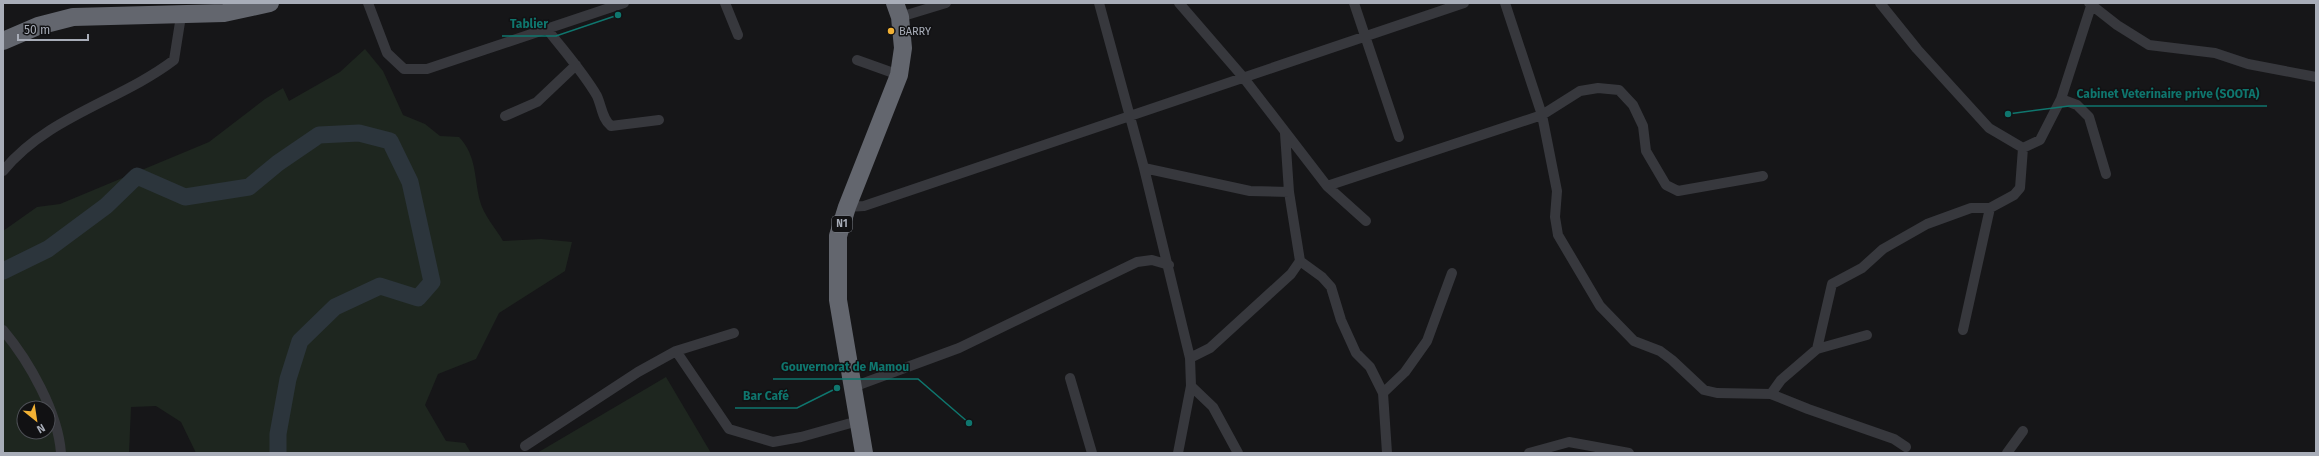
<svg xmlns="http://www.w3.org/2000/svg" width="2319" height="456" viewBox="0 0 2319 456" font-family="'Fira Sans',sans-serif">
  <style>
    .green { fill: #1e261f; fill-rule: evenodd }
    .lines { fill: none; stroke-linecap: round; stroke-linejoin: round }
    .river { stroke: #2c353c; stroke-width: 17 }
    .street { stroke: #37383d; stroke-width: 10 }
    .highway { stroke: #63666e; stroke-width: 18 }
    .poi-dot { fill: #f2b134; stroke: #111113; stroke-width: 1.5 }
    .labels { text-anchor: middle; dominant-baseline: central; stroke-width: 3; stroke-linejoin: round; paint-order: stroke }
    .shield { fill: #111113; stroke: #7b7e86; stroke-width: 1 }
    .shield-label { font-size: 10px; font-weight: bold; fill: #a8adb8 }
    .poi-label { font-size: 11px; fill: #a8adb8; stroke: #111113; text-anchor: start }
    .leader { fill: none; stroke: #0f766e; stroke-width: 1.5 }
    .callout-dot { fill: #0f766e; stroke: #111113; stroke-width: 1.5 }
    .callout-label { font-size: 12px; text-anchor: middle; font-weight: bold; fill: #0f766e; stroke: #111113; stroke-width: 3; stroke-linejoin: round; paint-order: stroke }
  </style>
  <rect width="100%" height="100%" fill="#161618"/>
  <!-- green -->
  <path class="green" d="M365,49l18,22 20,44 22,9 15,12 19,1c18,19 15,41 21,64 3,13 16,28 23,40l38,-2 31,3 -7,29 -66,42 -23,46 -38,15 -13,31 21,36 19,2 6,10h-275l-15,-31 -25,-16 -25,1 -2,46h-126v-222l34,-24 23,-3 149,-62 56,-43 18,-11 6,13 51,-29zM24,408h24v24h-24z
    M666,377l45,76h-174z"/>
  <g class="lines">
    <!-- river -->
    <path class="river" d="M3,271l45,-22 58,-43 31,-30 48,21 64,-10 29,-24 41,-28 40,-2 31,8 20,41 22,100 -14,16 -38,-12 -45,21 -35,34 -12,38 -10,55v19"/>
    <!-- street -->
    <path class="street" d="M368,3l19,50 17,16h23l197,-66
      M725,3l13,32
      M1099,3l45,165 46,190 1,28 -13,67
      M1179,3l64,74 84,109 39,35
      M1354,3l45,134
      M1505,3l37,112 15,76 -2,26 3,18 42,71 34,35 26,10 12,9 32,30 13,3 54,1 37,15 86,30 12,8
      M1880,3l37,46 72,79 34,20 17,-8 21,-41 31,-96
      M2089,3l28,22 32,20 66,8 33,11 68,13
      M900,17l46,-14
      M547,29c17,22 36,43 50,67 5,11 5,23 14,30l48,-6
      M857,60l42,15
      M2061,99l16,6 12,12 17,57
      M505,116l32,-14 39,-37
      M1144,168l106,23 39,1
      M3,171c45,-55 117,-70 171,-111l7,-44
      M1327,186l215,-71 38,-24 18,-3 21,2 14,15 10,21 3,25 20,34 12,6 85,-15
      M847,207l17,-1 600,-203
      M1300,261l22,16 9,10 10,33 15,33 14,14 13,26
      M3,330c26,31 55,82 58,123
      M1963,330l27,-122
      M1817,349l15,-65 30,-16 21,-19 44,-25 44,-16h19l24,-13 6,-7 3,-40
      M676,351l53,78 44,13 28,-5 57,-16
      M1190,358l20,-10 81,-74 9,-13 -11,-69 -4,-59
      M1070,378l22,75
      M1191,386l22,21 25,46
      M853,387l106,-39 178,-86 15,-2 17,5
      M1771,394l10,-14 36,-31 50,-14
      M525,446l113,-74 38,-21 58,-18
      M1387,453l-4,-60 22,-21 22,-31 25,-68
      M1529,453l40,-11 60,11
      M2007,453l16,-22"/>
    <!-- highway -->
    <path class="highway" d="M3,41l35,-15 35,-9 151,-4 46,-10
      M864,453l-26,-153v-64l9,-29 52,-132 4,-27 -3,-31 -5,-14"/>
  </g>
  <!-- markers -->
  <circle class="poi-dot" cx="891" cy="31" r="4"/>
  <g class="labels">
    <!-- shield labels -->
    <rect class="shield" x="832" y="216" width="20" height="16" rx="3"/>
    <g class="shield-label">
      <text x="842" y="224">N1</text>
    </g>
    <!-- poi labels -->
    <g class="poi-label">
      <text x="899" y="31">BARRY</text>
    </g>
  </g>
  <!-- callouts -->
  <path class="leader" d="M618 15L556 36H502M2008 114L2069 106H2267M969 423L918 379H773M837 388L797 408H735"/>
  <g class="callout-dot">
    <circle cx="618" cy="15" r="4"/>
    <circle cx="2008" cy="114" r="4"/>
    <circle cx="969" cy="423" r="4"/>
    <circle cx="837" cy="388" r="4"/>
  </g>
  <g class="callout-label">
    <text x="529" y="28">Tablier</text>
    <text x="2168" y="98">Cabinet Veterinaire prive (SOOTA)</text>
    <text x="845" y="371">Gouvernorat de Mamou</text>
    <text x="766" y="400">Bar Café</text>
  </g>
  <!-- border -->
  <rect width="2319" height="456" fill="none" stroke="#a8adb8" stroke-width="8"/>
  <!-- north arrow -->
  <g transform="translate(36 420) rotate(150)"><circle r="19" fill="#111113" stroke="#4d4f55"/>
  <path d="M0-3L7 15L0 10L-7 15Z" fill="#f2b134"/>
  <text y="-6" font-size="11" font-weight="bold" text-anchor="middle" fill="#a8adb8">N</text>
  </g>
  <!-- scale -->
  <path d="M18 34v6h70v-6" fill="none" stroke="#a8adb8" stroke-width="2"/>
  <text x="24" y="34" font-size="12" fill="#a8adb8" stroke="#111113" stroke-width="3" paint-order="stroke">50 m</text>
</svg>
